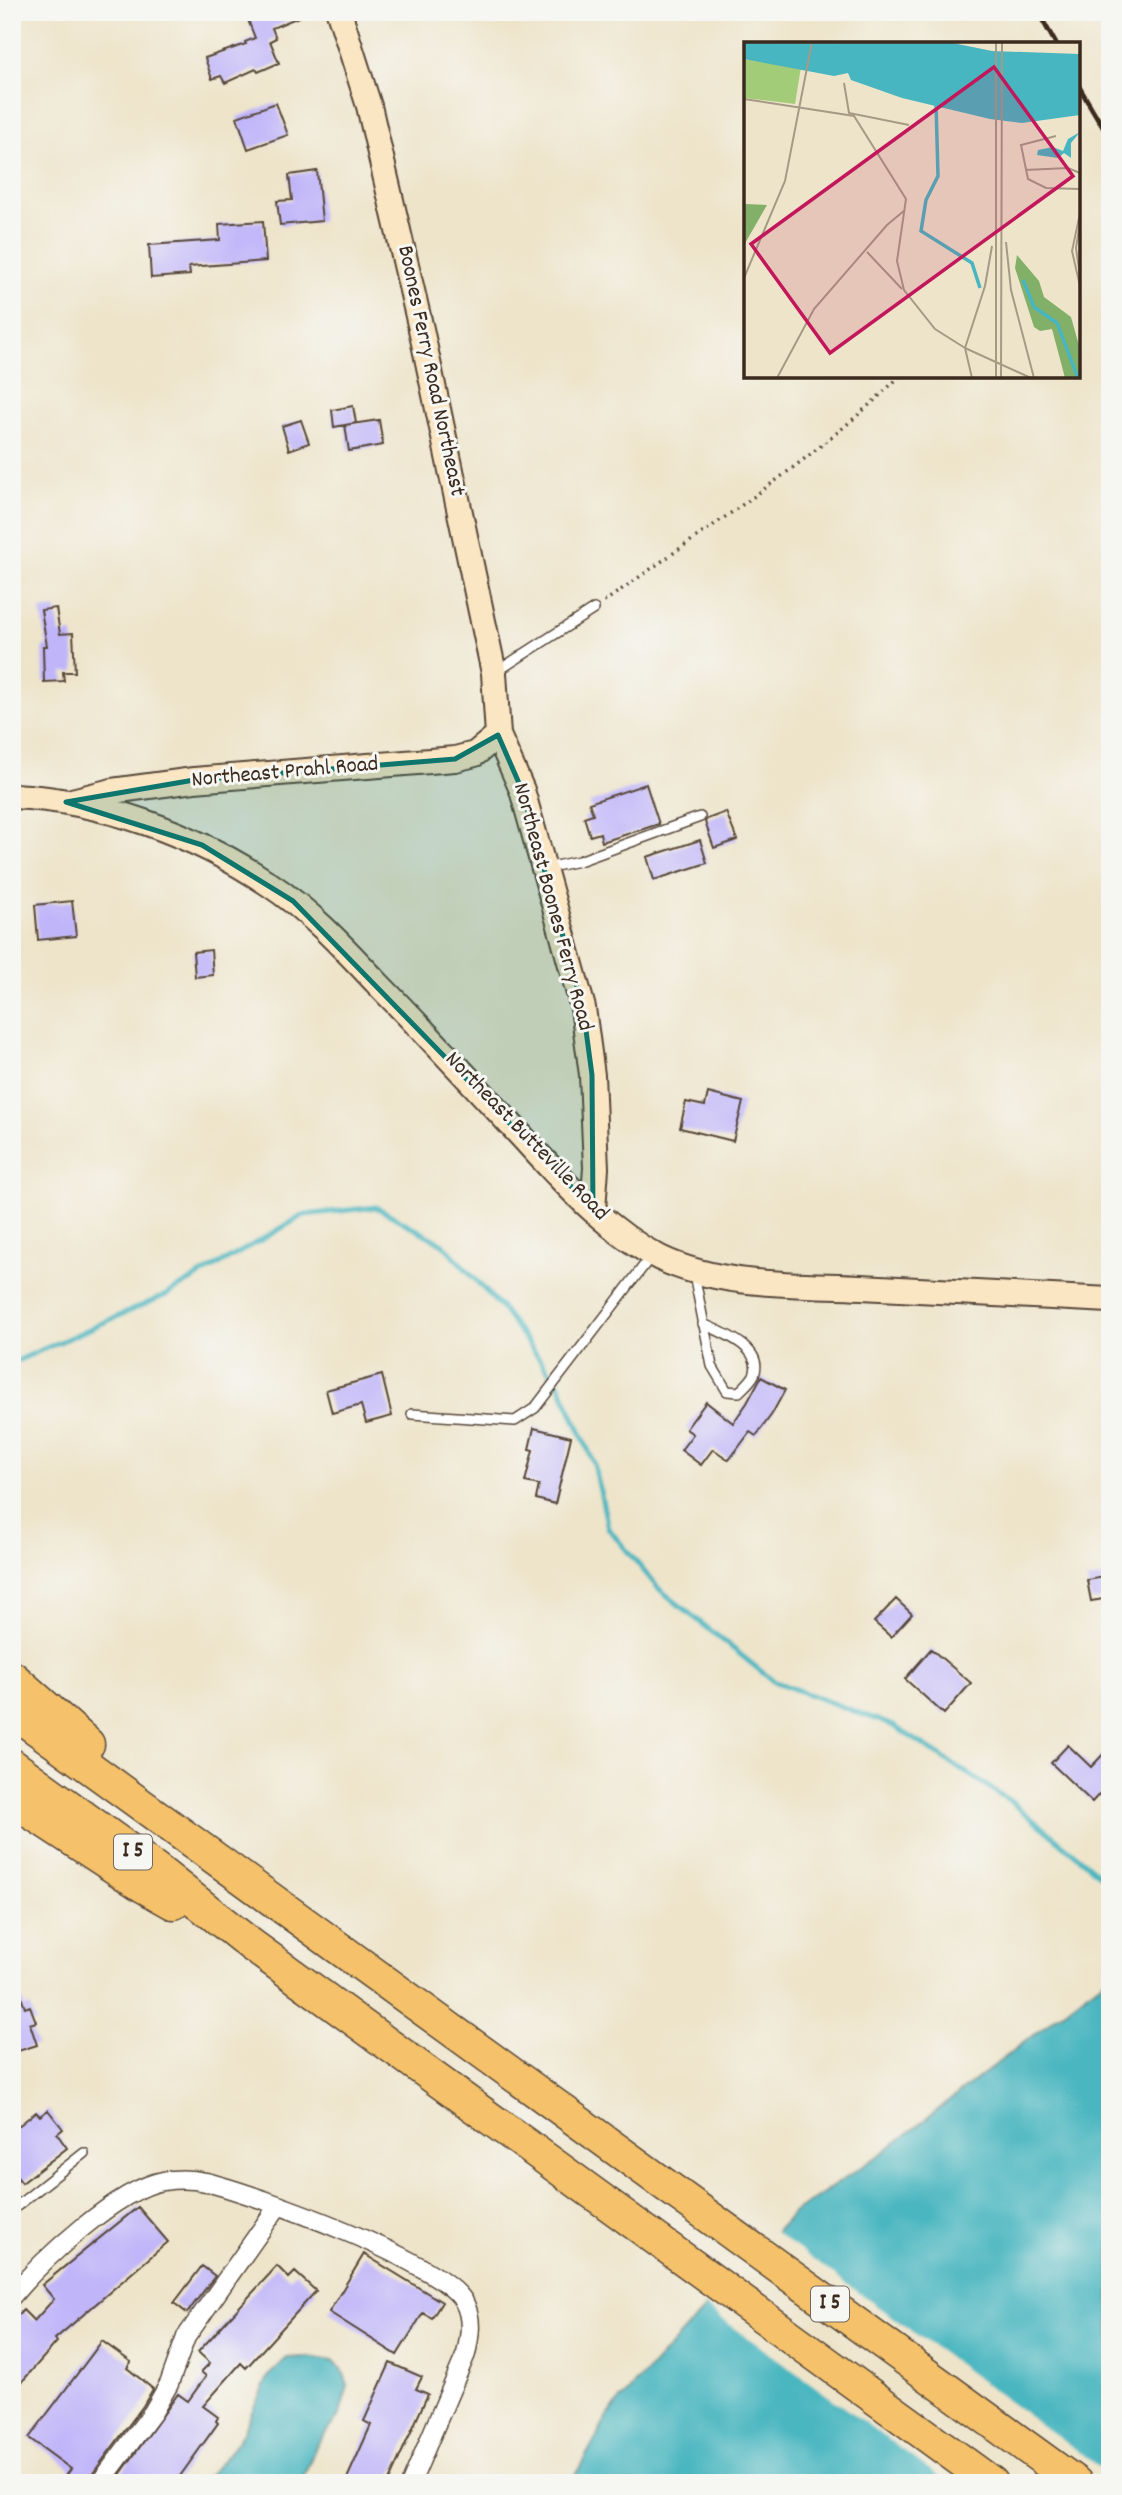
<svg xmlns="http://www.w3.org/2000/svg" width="1122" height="2495" viewBox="0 0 1122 2495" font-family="Dekko,sans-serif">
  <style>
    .water { fill: #48b6c0; stroke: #42706f; stroke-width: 2 }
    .pier { fill: #eee4ca }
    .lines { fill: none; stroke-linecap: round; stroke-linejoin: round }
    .stream { stroke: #48b6c0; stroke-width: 5 }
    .building { fill: #c0b5f9 }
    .lane-casing { stroke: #564638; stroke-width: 12 }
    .street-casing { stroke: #564638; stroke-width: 21 }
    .secondary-casing { stroke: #564638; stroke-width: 28 }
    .highway-casing { stroke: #564638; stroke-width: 35 }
    .path { stroke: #564638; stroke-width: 3.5; stroke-dasharray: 2 5; stroke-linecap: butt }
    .lane { stroke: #fff; stroke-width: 9 }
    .street { stroke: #fff; stroke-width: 18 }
    .secondary { stroke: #fbe6c4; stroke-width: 24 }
    .highway { stroke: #f5c16b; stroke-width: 32 }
    .rail { stroke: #3b2a1e; stroke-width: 5 }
    .marked { fill: #0f766e; fill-opacity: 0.2; stroke: #0f766e; stroke-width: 5; stroke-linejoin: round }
    .labels { text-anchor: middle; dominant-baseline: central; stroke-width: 6; stroke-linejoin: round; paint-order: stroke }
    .shield { fill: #f6f6f2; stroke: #73675e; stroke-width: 2 }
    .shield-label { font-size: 21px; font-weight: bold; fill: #3b2a1e }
    .street-label { font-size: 23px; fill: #3b2a1e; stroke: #f6f6f2 }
    .inset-river { fill: none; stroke: #48b6c0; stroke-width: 3.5 }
    .inset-road { fill: none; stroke: #a69a85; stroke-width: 2 }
    .view { fill: #c2185b; fill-opacity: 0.15; stroke: #c2185b; stroke-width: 3.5 }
    .inset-edge { fill: none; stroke: #3b2a1e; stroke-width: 3.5 }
  </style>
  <rect width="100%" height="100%" fill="#f6f6f2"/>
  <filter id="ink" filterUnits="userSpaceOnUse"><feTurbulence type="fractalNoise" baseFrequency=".0143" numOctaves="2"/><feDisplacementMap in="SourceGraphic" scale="14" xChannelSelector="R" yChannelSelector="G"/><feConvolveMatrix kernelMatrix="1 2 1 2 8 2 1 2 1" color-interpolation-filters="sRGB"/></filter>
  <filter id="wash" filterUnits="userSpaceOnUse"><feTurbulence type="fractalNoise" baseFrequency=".00686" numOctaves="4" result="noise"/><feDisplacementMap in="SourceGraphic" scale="28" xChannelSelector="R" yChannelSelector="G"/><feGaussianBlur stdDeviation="1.57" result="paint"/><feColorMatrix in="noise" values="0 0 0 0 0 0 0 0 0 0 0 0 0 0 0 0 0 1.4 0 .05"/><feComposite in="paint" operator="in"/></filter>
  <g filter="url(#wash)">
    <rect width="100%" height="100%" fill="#eee4ca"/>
    <!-- water -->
    <path class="water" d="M1110,1975v508h-539l40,-72 181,-197 92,-62z
      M308,2357l25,4 9,8 6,16 -8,29 -24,32 -15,37h-100l26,-28 16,-23 26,-57 18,-17z"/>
    <!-- pier -->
    <path class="pier" d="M772,2230l338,245v8h-162l-245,-178z"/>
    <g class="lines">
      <!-- stream -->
      <path class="stream" d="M12,1363l154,-68 138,-80 72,-8 67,37 60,66 57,76 34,77 14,65 50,60 115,93 121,45 116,75 100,82"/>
    </g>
    <g id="blocks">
      <!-- building -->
      <path class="building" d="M245,12l63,1 -36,15 4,10 -6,3 9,22 -21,9 -2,-3 -31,14 -4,-7 -9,3 -7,-21 41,-14 -1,-2 10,-4z
        M276,103l12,32 -40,14 -11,-32z
        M317,171l5,50 -42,4 -3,-24 15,-1 -3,-25z
        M263,221l3,40 -77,6 1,8 -39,3 -2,-33 71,-5 -1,-16z
        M353,406l3,17 -22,4 -2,-17z
        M301,420l8,23 -20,7 -7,-24z
        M379,420l4,25 -34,6 -4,-26z
        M56,608l4,26 13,-1 2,39h-12l1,9 -20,1 -1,-36h4l-6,-36z
        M646,784l13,40 -57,18 -2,-9 -10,3 -6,-19 9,-3 -4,-11z
        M726,812l11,28 -23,8 -9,-26 2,-3z
        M700,840l7,23 -53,17 -7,-23z
        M72,901l4,35 -38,4 -3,-35z
        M211,950l2,25 -18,2 -2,-25z
        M708,1093l35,9 -10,39 -53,-13 6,-26 19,4z
        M382,1375l10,41 -26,7 -5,-18 -29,8 -6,-23z
        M761,1377l24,13 -13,24 -16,22 -6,-4 -21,28 -16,-11 -12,16 -20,-15 12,-16 -7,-5 20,-27 27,21 14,-20z
        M534,1428l37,9 -16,67 -19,-5 3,-14 -14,-3 8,-32 -4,-1z
        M1110,1576v22l-19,3 -4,-21z
        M896,1599l16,15 -21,23 -17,-15z
        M931,1649l40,34 -27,31 -39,-35z
        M1068,1745l23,22 19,-20v35l-18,20 -41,-39z
        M12,1980h3l10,28 5,-2 6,16 -6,2 7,21 -25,8z
        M48,2110l15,19 -6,5 10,14 -45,35 -10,-12v-40l24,-19 4,4z
        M138,2207l30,35 -113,97 2,3 -45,51v-71l11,-12 11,11 20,-22 -12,-14z
        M364,2254l78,48 -10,16 -9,-5 -26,42 -68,-43z
        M202,2266l13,10 -28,37 -13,-10z
        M277,2266l12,12 6,-6 21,19 -70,77 -5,-5 -38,43 15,11 -2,4 2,2 -43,60h-61l64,-89 10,7 18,-25 -5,-4 9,-9 -12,-11z
        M102,2341l29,21 -4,6 26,21 -10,17 -52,70 -2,7h-28l10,-14 -42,-31z
        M390,2363l32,14 -6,12 12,5 -40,89h-43l26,-58 -7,-4z"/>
    </g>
  </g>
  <g filter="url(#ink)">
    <use href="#blocks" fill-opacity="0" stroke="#564638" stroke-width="2"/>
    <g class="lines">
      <defs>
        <path id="lane" d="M496,672l98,-63
          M546,868l33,-7 121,-44
          M694,1274l18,92 15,25 12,1c5,-5 12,-11 15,-17 11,-27 -33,-43 -51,-51
          M412,1414l103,7 20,-13 117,-153
          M12,2210l72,-57"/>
        <path id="street" d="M12,2296c30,-36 106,-107 151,-115 14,-2 29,-2 43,1 49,12 236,79 258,120 9,17 6,34 2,52l-55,129
          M100,2483l53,-71 16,-28 17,-47 92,-131"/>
        <path id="secondary" d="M339,12l30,94 52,223 73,344 4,62 24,55 61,218 9,67 4,93 -3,41
          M12,796c90,4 183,38 257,88 41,27 75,64 108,99 46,47 91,95 136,144 44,47 88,101 147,131 60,29 136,26 201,29 83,4 166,9 249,13
          M72,801l40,-10 82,-11 261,-21 20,-5 23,-19"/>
        <path id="highway" d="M12,1677l76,67
          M12,1711l1064,772
          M12,1765l145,105 93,74 742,539
          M12,1800l131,86 30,17"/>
      </defs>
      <!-- lane casing -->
      <use href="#lane" class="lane-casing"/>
      <!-- street casing -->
      <use href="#street" class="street-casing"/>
      <!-- secondary casing -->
      <use href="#secondary" class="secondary-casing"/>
      <!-- highway casing -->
      <use href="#highway" class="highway-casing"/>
      <!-- path -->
      <path class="path" d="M604,602c100,-72 208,-139 296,-226"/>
      <!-- lane -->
      <use href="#lane" class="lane"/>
      <!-- street -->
      <use href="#street" class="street"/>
      <!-- secondary -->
      <use href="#secondary" class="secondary"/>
      <!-- highway -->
      <use href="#highway" class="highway"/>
      <!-- rail -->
      <path class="rail" d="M1038,12l18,32
        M1078,85l32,54"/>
    </g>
  </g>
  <!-- marked area -->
  <path class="marked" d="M498,735l24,55 61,218 9,67 1,134 -300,-308 -91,-56 -136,-43 128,-22 261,-21z"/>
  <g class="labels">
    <!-- shield labels -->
    <g class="shield">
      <rect x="114" y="1834.5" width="38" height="35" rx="5"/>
      <rect x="811" y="2286.5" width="38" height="35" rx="5"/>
    </g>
    <g class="shield-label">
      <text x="133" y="1852">I 5</text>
      <text x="830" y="2304">I 5</text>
    </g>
    <!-- street labels -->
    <g class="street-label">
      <text transform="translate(430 371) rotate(78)">Boones Ferry Road Northeast</text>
      <text transform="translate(285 773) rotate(-5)">Northeast Prahl Road</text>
      <text transform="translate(552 907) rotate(75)">Northeast Boones Ferry Road</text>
      <text transform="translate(526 1137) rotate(46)">Northeast Butteville Road</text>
    </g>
  </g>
  <!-- overview -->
  <g transform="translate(744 42)">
    <rect width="336" height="336" fill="#eee4ca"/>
    <path d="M0,17l57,8 -6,37 -51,-6z" fill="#a3cc78"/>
    <path d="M0,162l23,1 -23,40zM273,213l22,26 5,16 27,20 9,32v29h-15l-13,-49 -12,2 -6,-4 -19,-59z" fill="#82b068"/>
    <path d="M0,0h204l44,9 88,3v61l-58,8 -32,-4 -88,-21 -51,-18 -3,-7 -14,3 -90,-17zM336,90l-9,11v15l-7,-5 -6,5 -21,-3 1,-5 15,-3 10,4 5,-12z" fill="#48b6c0"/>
    <path class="inset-river" d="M192,61l2,73 -12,24 -5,31 51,32 8,25M279,238l11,27 23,16 21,55"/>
    <path class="inset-road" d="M252,0v336M100,41l5,30 60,12M0,57l110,17 52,83 -9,62 7,29 31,39 30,19M312,94l-35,9 7,34 18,9 34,1M281,128l43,-2 12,5M336,171l-8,38 8,35M336,180l-4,26 4,28M262,200l5,48 23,88M123,210l35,37M0,236l41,-97 27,-139M221,306l66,30M33,336l37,-69 73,-84 18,-15M228,336l-7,-30 20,-62 7,-40M257,336l1,-336"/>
    <path class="view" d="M250,25l79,109 -243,177 -79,-109z"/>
    <rect width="336" height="336" class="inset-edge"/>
  </g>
  <!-- margin -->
  <rect width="1122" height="2495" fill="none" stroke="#f6f6f2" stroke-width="42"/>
</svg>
